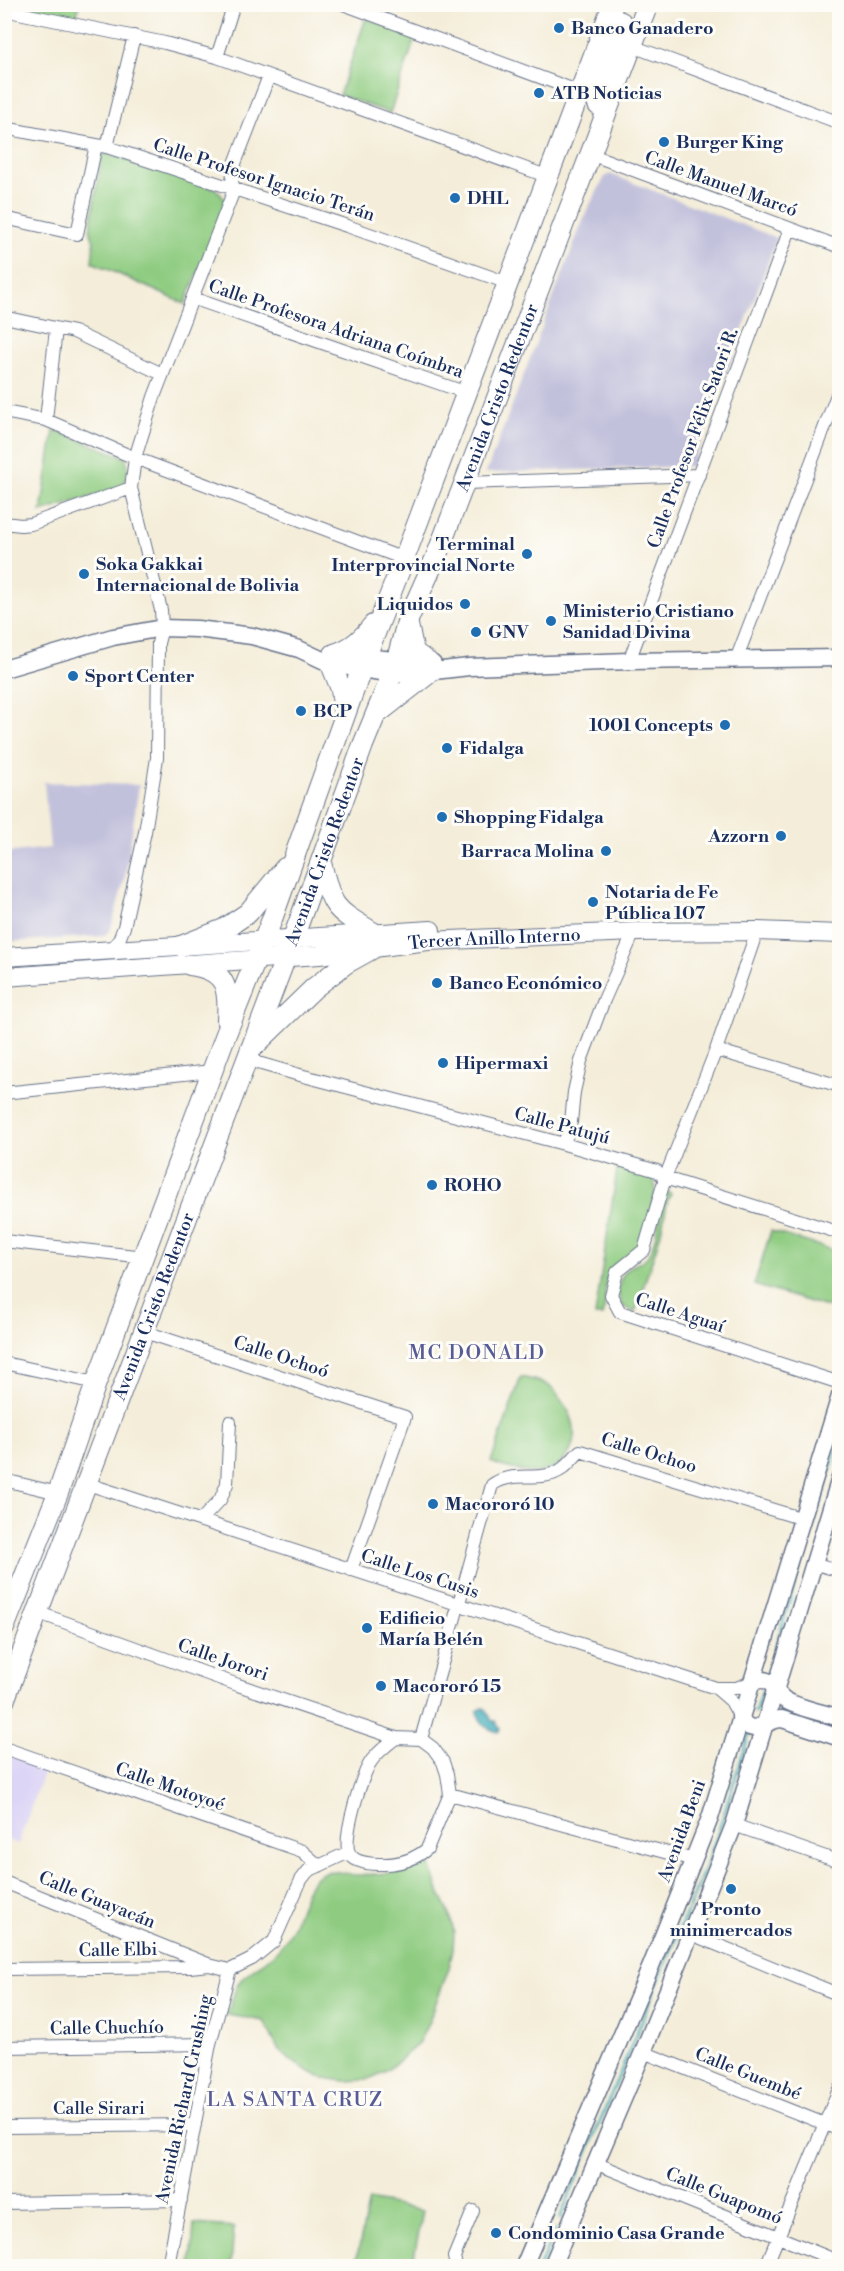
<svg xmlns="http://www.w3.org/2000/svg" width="844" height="2271" viewBox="0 0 844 2271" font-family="'Libre Bodoni',serif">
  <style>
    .built { fill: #ddd5f6 }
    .industrial { fill: #c2c1dc }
    .green { fill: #8fcc81; stroke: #557e70; stroke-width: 1.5 }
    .water { fill: #3cacb9; stroke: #2c6e8c; stroke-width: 1.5 }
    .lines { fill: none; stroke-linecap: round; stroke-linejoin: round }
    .stream { stroke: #3cacb9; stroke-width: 3 }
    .minor-casing { stroke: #677289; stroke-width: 14 }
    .tertiary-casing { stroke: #677289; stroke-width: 19 }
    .secondary-casing { stroke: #677289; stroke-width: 20 }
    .primary-casing { stroke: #677289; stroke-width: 22 }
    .minor { stroke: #fff; stroke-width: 12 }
    .tertiary { stroke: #fff; stroke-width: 16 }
    .secondary { stroke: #fff; stroke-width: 18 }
    .primary { stroke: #fff; stroke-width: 20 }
    .poi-dot { fill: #1f6fb2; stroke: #fdfcf7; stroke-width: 2 }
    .labels { text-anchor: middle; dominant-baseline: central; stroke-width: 6; stroke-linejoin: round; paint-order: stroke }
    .poi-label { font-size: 18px; font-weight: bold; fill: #1b2f5e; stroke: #fdfcf7; text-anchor: start }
    .street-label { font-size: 18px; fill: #1b2f5e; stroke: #fdfcf7 }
    .neighbourhood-label { font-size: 20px; letter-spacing: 1.5px; fill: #585c96; stroke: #fdfcf7 }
  </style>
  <rect width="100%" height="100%" fill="#fdfcf7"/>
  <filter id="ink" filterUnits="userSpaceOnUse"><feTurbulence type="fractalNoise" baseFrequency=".0167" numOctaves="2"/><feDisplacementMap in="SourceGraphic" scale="12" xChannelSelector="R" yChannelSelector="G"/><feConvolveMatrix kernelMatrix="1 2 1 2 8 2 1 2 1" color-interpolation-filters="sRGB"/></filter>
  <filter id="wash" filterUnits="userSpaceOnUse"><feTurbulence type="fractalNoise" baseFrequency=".008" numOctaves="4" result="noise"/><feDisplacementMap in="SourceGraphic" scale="24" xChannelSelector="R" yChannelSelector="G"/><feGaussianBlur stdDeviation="1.35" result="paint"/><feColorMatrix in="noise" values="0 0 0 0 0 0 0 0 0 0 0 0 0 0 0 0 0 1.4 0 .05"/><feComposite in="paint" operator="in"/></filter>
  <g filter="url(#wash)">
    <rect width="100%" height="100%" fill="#f4edd9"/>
    <!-- built -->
    <path class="built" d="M4,1753l41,14 -27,77 -13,-5z"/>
    <!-- industrial -->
    <path class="industrial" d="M610,174l167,64 -85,228 -206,7 101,-263 18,-33z
      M44,782l95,3 -14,93 -15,53 -7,5 -98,6v-89l45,-5z"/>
    <!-- green -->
    <path class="green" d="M14,4l65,1 -3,15 -62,-13z
      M366,18l50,18 -26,77 -51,-18z
      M102,153l29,7 85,29 11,13 -42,102 -93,-42 2,-20 -4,-12z
      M54,430l71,27c5,11 4,22 -5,31l-79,24z
      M618,1163l32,13c3,3 4,3 5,8 2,10 -11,59 -19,66 -9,9 -23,12 -28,25 -6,14 0,26 -6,41h-7z
      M668,1191l3,3 -3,5 -8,37 -25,77 -14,-8c-5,-17 -3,-31 13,-40 6,-3 12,-5 15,-11 11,-18 7,-47 19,-63z
      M771,1231l68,21v26l-9,30 -76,-23z
      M521,1377c8,2 19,4 27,8 6,4 11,12 15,18 22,27 11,66 -26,69 -10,1 -37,-5 -46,-10z
      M430,1865l10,29 9,18 5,20 -1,17 -4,19 -21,56 -10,20 -32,27 -19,9 -24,1 -24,-4 -28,-16 -13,-12 -14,-28 -37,-6c4,-11 6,-24 13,-34 7,-9 16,-14 25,-20 11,-8 20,-19 26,-31 10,-17 13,-51 34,-58 10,-3 22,3 32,3 25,0 48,-4 73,-10z
      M369,2200l54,11 -11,55h-57z
      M194,2224l40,3 -3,39h-40z"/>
    <!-- water -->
    <path class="water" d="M483,1708l3,1 6,12h3l5,8 -1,3c-12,-2 -19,-9 -22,-21z"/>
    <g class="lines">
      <!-- stream -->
      <path class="stream" d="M768,1671l72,-232
        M755,1712l8,-22
        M560,2218l141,-340 17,-45 31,-99
        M540,2266l15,-36"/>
    </g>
  </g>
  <g filter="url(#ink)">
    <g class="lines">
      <defs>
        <path id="minor" d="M343,4l237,88
          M4,10l161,33 52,14 332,120
          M632,46l208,77
          M217,57l17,-53
          M4,128l103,19 240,79 161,57
          M107,147l27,-111
          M590,154l250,93
          M4,218l73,16 19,-89
          M192,298l275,95
          M4,317l70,15 88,42
          M4,412l42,8 89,38 269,101
          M46,420l10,-91
          M465,483l234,-8
          M4,523l17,2 10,-1 100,-36
          M736,660l104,-273
          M629,661l161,-432
          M757,931l-41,119 -51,128 -21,72 -27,22 -6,23 9,17 220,71
          M110,951l9,-11 5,-13 21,-95 12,-74 1,-115 4,-15 -1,-18 -30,-122 4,-30 19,-61 80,-207 -2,-9 2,-15 35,-90
          M716,1050l124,36
          M248,1054l10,9 38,11 268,70 93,27 8,7 175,55
          M4,1093l208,-22
          M564,1144l7,-22 3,-30 7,-31 23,-61 30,-68
          M4,1241l140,16
          M145,1332l260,85 -54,153
          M4,1363l92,20
          M4,1480l54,13
          M88,1484l628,204h20l16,-6
          M201,1520l19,-20 7,-16 3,-62
          M813,1563l27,8
          M39,1613l199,72 158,53
          M716,1688l15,13 9,16
          M396,1738l25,1 12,9 10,14 4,12 3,20 -23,55c-12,10 -28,15 -43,15 -11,0 -29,0 -35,-11 -7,-15 13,-80 23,-93 7,-9 16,-16 24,-22z
          M421,1739l71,-254c20,-16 49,-1 70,-16 7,-5 12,-12 18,-18l223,68
          M4,1748l298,103 17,15
          M450,1794l244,66
          M734,1825l106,37
          M4,1882l204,82
          M691,1934l149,61
          M4,1969l186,-2 19,-2 21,5
          M4,2047l206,-3
          M643,2052l197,78
          M4,2127l191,-2
          M595,2163l245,99
          M4,2203l177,-3
          M168,2266l42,-222 20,-74 22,-11 22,-18 27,-61 7,-9 41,-19
          M456,2266l-2,-9 19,-46
          M766,2266l74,-179"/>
        <path id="tertiary" d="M354,656l79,8
          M4,669l109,-32 49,-9 35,1 55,7 47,13 32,15 62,10h35l6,-3 35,-4 160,-6 211,-3
          M752,1682c23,-8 19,9 33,18 13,8 39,13 55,18
          M740,1717c12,23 25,2 42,2l58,19
          M524,2266l127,-300 59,-148 130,-422
          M552,2266l91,-214 91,-227 106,-347"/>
        <g id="secondary">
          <path d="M4,957l427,-27"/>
          <path id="s1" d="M4,977l315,-22 109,-14 206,-9 123,-1 83,3"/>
        </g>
        <g id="primary">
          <path d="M598,105l12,-46 11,-30v-7l-5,-2 -5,2 -8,11"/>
          <path d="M408,625l6,27 15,11"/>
          <path d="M334,654c17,-5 28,-15 39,-29"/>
          <path d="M331,664l10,25 3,24"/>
          <path d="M378,713l50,-39"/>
          <path d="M321,863c12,47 12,45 53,70"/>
          <path d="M181,946l43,-17 24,-16 37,-45"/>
          <path d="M190,965c37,5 39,23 37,55"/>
          <path d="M251,1049l63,-61 31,-24 27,-15"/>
          <path d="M4,1628l54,-135 38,-110 130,-349 45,-112 94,-263 39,-100 209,-555"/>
          <path id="s2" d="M4,1701l295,-779 64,-177 31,-75 13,-48 29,-65 212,-553"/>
        </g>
      </defs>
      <!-- minor casing -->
      <use href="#minor" class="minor-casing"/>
      <!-- tertiary casing -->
      <use href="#tertiary" class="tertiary-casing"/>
      <!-- secondary casing -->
      <use href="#secondary" class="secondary-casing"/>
      <!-- primary casing -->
      <use href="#primary" class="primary-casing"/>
      <!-- minor -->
      <use href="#minor" class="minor"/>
      <!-- tertiary -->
      <use href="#tertiary" class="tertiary"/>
      <!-- secondary -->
      <use href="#secondary" class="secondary"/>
      <!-- primary -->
      <use href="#primary" class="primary"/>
    </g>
  </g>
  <!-- markers -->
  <g class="poi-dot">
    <circle cx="559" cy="28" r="6"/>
    <circle cx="539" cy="93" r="6"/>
    <circle cx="664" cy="142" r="6"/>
    <circle cx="455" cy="198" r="6"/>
    <circle cx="527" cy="554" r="6"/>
    <circle cx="84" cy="574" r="6"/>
    <circle cx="465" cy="604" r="6"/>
    <circle cx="551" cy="621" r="6"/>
    <circle cx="476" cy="632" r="6"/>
    <circle cx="73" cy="676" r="6"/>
    <circle cx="301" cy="711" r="6"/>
    <circle cx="725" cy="725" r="6"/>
    <circle cx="447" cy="748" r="6"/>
    <circle cx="442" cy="817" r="6"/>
    <circle cx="781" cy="836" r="6"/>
    <circle cx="606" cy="851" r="6"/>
    <circle cx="593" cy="902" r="6"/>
    <circle cx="437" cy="983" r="6"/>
    <circle cx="443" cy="1063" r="6"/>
    <circle cx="432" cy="1185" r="6"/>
    <circle cx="433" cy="1504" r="6"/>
    <circle cx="367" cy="1628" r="6"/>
    <circle cx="381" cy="1686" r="6"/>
    <circle cx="731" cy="1889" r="6"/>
    <circle cx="496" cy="2233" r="6"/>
  </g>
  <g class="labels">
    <!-- poi labels -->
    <g class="poi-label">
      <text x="571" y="28">Banco Ganadero</text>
      <text x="551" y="93">ATB Noticias</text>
      <text x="676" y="142">Burger King</text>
      <text x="467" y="198">DHL</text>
      <text x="515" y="544" text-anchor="end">Terminal<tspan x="515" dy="21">Interprovincial Norte</tspan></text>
      <text x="96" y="564">Soka Gakkai<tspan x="96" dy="21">Internacional de Bolivia</tspan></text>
      <text x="453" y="604" text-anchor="end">Liquidos</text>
      <text x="563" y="611">Ministerio Cristiano<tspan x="563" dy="21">Sanidad Divina</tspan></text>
      <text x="488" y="632">GNV</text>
      <text x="85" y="676">Sport Center</text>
      <text x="313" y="711">BCP</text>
      <text x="713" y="725" text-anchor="end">1001 Concepts</text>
      <text x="459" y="748">Fidalga</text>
      <text x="454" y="817">Shopping Fidalga</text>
      <text x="769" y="836" text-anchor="end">Azzorn</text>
      <text x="594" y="851" text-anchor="end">Barraca Molina</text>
      <text x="605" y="892">Notaria de Fe<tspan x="605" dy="21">Pública 107</tspan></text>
      <text x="449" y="983">Banco Económico</text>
      <text x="455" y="1063">Hipermaxi</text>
      <text x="444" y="1185">ROHO</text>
      <text x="445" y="1504">Macororó 10</text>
      <text x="379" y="1618">Edificio<tspan x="379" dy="21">María Belén</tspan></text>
      <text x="393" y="1686">Macororó 15</text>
      <text x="731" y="1909" text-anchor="middle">Pronto<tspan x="731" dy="21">minimercados</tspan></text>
      <text x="508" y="2233">Condominio Casa Grande</text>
    </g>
    <!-- street labels -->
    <g class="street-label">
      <text transform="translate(264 180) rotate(18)">Calle Profesor Ignacio Terán</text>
      <text transform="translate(721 184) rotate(20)">Calle Manuel Marcó</text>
      <text transform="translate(336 329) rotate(19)">Calle Profesora Adriana Coímbra</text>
      <text stroke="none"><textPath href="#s2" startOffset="1394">Avenida Cristo Redentor</textPath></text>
      <text transform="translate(693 438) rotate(-70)">Calle Profesor Félix Satori R.</text>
      <text stroke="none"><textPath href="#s2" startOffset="908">Avenida Cristo Redentor</textPath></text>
      <text stroke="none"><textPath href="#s1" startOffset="492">Tercer Anillo Interno</textPath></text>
      <text transform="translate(562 1126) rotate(15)">Calle Patujú</text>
      <text stroke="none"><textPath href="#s2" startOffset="422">Avenida Cristo Redentor</textPath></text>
      <text transform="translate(680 1313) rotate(18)">Calle Aguaí</text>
      <text transform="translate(281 1357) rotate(18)">Calle Ochoó</text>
      <text transform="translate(649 1453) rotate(17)">Calle Ochoo</text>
      <text transform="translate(420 1574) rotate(18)">Calle Los Cusis</text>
      <text transform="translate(223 1660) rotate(19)">Calle Jorori</text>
      <text transform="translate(170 1787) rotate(19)">Calle Motoyoé</text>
      <text transform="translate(682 1831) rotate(-70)">Avenida Beni</text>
      <text transform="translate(97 1900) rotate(22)">Calle Guayacán</text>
      <text transform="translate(118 1950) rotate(-1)">Calle Elbi</text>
      <text transform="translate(107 2028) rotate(-1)">Calle Chuchío</text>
      <text transform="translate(748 2074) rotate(22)">Calle Guembé</text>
      <text transform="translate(184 2099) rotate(-78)">Avenida Richard Crushing</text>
      <text x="99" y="2108">Calle Sirari</text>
      <text transform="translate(724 2196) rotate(22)">Calle Guapomó</text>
    </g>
    <!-- neighbourhood labels -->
    <g class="neighbourhood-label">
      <text x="477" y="1353">MC DONALD</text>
      <text x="295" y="2100">LA SANTA CRUZ</text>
    </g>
  </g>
  <!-- margin -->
  <rect width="844" height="2271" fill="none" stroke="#fdfcf7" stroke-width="24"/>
</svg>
